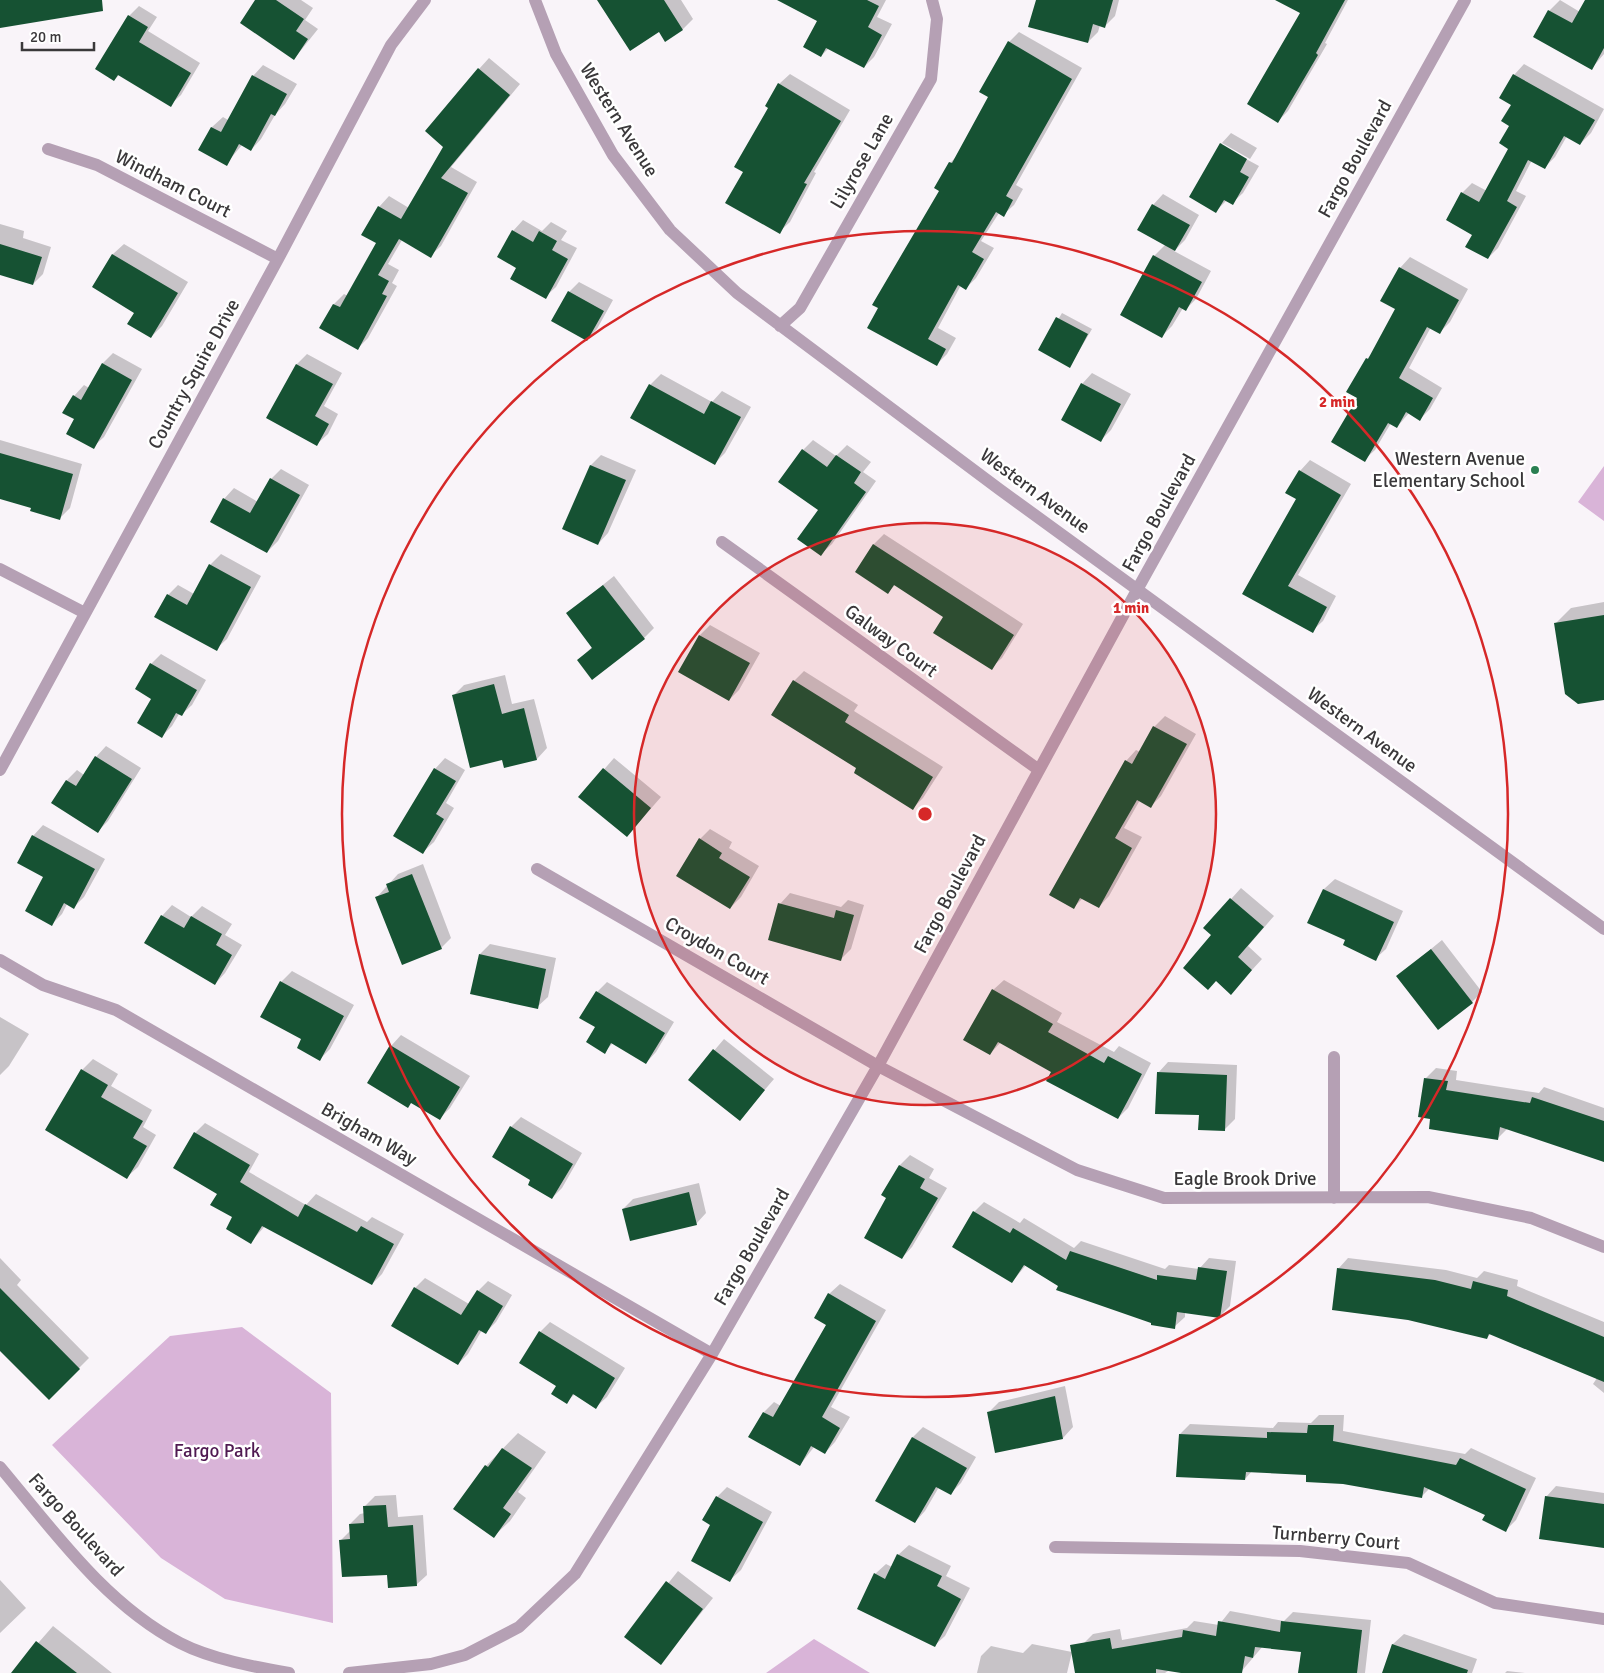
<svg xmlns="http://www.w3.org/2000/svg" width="1604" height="1673" viewBox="0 0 1604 1673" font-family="Signika,sans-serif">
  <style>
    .green { fill: #d9b4d8 }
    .shadow { fill: #0003 }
    .building { fill: #165233 }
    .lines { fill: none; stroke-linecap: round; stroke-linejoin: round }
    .street { stroke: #b5a0b4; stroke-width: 12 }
    .ring { fill: none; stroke: #d62828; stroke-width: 2.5 }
    .poi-dot { fill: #2a7f52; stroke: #fff; stroke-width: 2 }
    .labels { text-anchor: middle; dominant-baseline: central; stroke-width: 5; stroke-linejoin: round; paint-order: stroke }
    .street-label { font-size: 19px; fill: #3a383a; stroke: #fff }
    .poi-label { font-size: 19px; fill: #3a383a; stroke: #fff; text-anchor: end }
    .park-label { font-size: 19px; fill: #4f1951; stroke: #fff }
    .centre { fill: #d62828; stroke: #fff; stroke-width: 2.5 }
    .ring-label { font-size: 15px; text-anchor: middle; font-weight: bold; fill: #d62828; stroke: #fff; stroke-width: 5; stroke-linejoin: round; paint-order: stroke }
  </style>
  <rect width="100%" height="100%" fill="#f9f4f9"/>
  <!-- green -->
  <path class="green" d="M1604,466v55l-26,-19z
    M242,1327l89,66 2,230 -108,-24 -64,-41 -109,-113 118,-109z
    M814,1639l56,34h-104z"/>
  <!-- shadow -->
  <path class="shadow" d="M257,0h44l12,8 -8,12 13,9 -24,30z
    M599,0h82l12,19 -10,10 -23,2z
    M780,0h106l-9,17 15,7 -18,33 -10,10 -35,-19 -8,8 -2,-35z
    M1037,0h82l-4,16 -10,10 -5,-1 -2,7 -10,10z
    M1278,0h70l-23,43 2,1 -39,67 -10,10 24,-108z
    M1560,0l20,12 7,-12h17v54l-12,14 -43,-57z
    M139,6l18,11 -9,14 52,32 -19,32 -11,10 -50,-31 -6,6 15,-64z
    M1019,32l63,36 -66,117 7,4 -9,16 -11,10 -4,-2 -18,28 13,7 -18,30 -10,10 -5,-3 -23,43 18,10 -9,16 -10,10 -68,-37 72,-136 9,-28 7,-7 33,-59 19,-55z
    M489,58l31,26 -69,83 26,15 -36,64 -11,10 -28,-16 -14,24 11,6 -7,13 5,3 -29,52 -10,10 -37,-20 13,-24 10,-10 4,2 29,-54 2,-35 10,-11 20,12 36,-61 34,-78z
    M1524,64l80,45 -13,24 -11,11 -13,-8 -12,21 -10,10 -13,-7 -16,31 10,5 -28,52 -10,10 -14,-24 -12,-41 10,-10 15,8 23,-43 4,-73z
    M263,65l34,19 -12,20 -10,11 -14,24 -10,11 -9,-5 -16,19 -26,-14 12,-23 11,-10 5,3 25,-44z
    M790,74l60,36 -36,62 2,1 -26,49 -11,10 -35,-61 35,-87z
    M1231,133l26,15 -7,11 -28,-16v3l37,20 -16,27 -11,10 -6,-2 -10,10 5,-67z
    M1163,194l36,21 -14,25 -11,11 37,20 -15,28 -10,10 -3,-1 -11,18 -10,10 -40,-22 32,-58 11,-11 -12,-40z
    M523,220l19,11 9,-9 16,9 -6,9 16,8 -21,39 -11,10 -27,-30 -5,-36z
    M0,224l24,7 -1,7 28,9 -8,27 -10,10 -33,-10z
    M124,244l64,38 -26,44 -11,11 -15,-25 -42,-25 19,-33z
    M1410,257l58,32 -18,33 -10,10 -9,-5 -22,41 33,20 -12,21 -10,10 -11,-6 -12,14 -6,-4 -16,27 -11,10 -5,-62 8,-39 5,-5 25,-45 3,-41z
    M579,282l34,18 -16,29 -10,10 -18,-47z
    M1062,313l30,16 -22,37 -30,-16z
    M113,353l29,16 -38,68 -11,10 -19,-51 10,-11 5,3 14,-25z
    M307,354l35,19 -18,33 14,8 -10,20 -11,10 -49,-27 29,-53z
    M1092,373l39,21 -20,36 -10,10 -19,-56z
    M661,374l51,28 10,-11 29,16 -26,46 -10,10 -65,-78z
    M0,440l82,24 -12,44 -10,10 -27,-11 -33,-9z
    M813,440l23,16 11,-11 24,17 -8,10 13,9 -44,63 -11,10 -1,-44 -17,-60z
    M601,455l35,15 -28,63 -10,11 -35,-15 28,-64z
    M1310,460l41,24 -53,91 38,21 -13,25 -11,10 -69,-38 54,-94 3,-28z
    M281,469l28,16 -31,56 -11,11 -43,-53 10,-11 24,14 13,-23z
    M884,534l139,90 -21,34 -11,10 -46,-52 -49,-32 -8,8 -32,-20 18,-28z
    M221,554l40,22 -34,63 -11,10 -48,-54 10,-10 16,9 16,-29z
    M614,576l40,52 -10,10 -65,22 14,-14 -25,-33z
    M1604,602v97l-49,-75 16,-16z
    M710,625l50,28 -21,37 -10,10 -29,-65z
    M161,654l45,26 -14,25 -11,10 -2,-1 -7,12 -10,10 -10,-38 -1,-34z
    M804,671l54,34 -4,6 89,56 -20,31 -10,10 -55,-40 -64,-87z
    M505,675l7,29 22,-5 13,49 -10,11 -32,8 -2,-8 -50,-63 11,-11z
    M1165,716l31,18 -35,62 -10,10 -11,-6 -16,28 18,9 -33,59 -10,11 -16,-9 -9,9 52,-146 10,-11 4,2 14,-25z
    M106,746l35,22 -33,53 -10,10 -31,-51 10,-10 7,5 12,-18z
    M445,758l20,12 -19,33 8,5 -20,34 -11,10 12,-83z
    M614,758l47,39 -34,39 -47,-39z
    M43,825l62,34 -21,38 -10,10 -7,-3 -5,10 -10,10 -7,-47 -12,-41z
    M710,829l22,13 -3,6 30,18 -18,31 -11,11 -30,-69z
    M423,864l28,74 -10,10 -64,-51 21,-23z
    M1335,879l68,32 -17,38 -11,10 -28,-20 -38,-17 15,-33z
    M1241,888l33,28 -26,30 14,13 -31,34 -18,-58 -8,-7z
    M790,893l51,14 7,-7 16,5 -13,44 -10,10 -61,-55z
    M172,905l19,12 11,-11 30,18 -7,11 17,10 -17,28 -10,11 -53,-68z
    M1442,940l40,52 -10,10 -74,-26z
    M490,944l66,14 -8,39 -11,10 -57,-53z
    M292,971l62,34 -24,44 -10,10 -17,-20 -41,-22 19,-35z
    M1004,980l58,33 -5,9 57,30 5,-6 32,17 -23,45 -10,10 -66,-46 -51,-30 -11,12 3,-64z
    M607,982l67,40 -18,30 -10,11 -33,-20 -9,9 -8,-25 1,-35z
    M0,1017l29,17 -20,32 -9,9z
    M401,1035l69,41 -20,32 -10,10 -28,-16 -21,-56z
    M724,1039l50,40 -34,40 -50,-40z
    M93,1059l25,15 -7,12 41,24 -9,17 13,8 -18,32 -11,10 -80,-47 35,-60z
    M1168,1062l69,3 -2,54 -11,11 -23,-16 -43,-41z
    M1436,1068l21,3 -1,9 83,13 5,-6 60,21v53l-96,-33 -11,11 -65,-21 -7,-39z
    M521,1117l61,36 -20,35 -10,10 -20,-18 -21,-53z
    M205,1123l54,31 -10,18 57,33 10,-11 51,28 5,-5 32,17 -22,40 -10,10 -107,-58 -14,16 -17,-25 -39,-84z
    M910,1155l24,14 -5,9 18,10 -35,59 -10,11 -14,-61 12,-32z
    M699,1183l7,30 -10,11 -73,-15 10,-10z
    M984,1202l36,21 4,-5 50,30 7,-7 84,28 4,-4 30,4 10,-11 27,3 -6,45 -10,10 -35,-4v5l-11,10 -22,-5 -93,-36 -33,-21 -14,17 -38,-70z
    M0,1258l21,22 -4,5 72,73 -40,40 -49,-51z
    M1348,1258l98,12 31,8 7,-7 34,9 -1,6 87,36v71l-11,-9 4,-6 -106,-45 -4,5 -149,-69z
    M425,1278l44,26 9,-13 10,-10 24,14 -16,27 -10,10 -4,-2 -14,24 -10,10 -43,-76z
    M840,1284l46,26 -55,97 19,10 -15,25 -10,11 -11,-6 -14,18 -36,-53 10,-10 7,4 46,-82 2,-30z
    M550,1322l75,46 -18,29 -11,10 -21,-13 -9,8 -8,-17 -18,-53z
    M1065,1386l8,41 -10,11 -67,13 -8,-38 11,-11z
    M1319,1415h25l-1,16 122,23 6,-6 65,30 -20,42 -10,10 -20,-16 -56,-26 -9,9 -114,-24 -55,-2 -7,8 -65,-45 10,-10 83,4 5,-6 33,1z
    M923,1427l53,30 -15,26 -10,10 -12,-6 -14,24 -10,11 -38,-22 36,-63z
    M518,1433l28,19 -28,40 8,6 -16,23 -16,15 -8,-70z
    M1556,1486l48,7v54l-58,-50z
    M727,1487l45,25 -31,58 -11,10 -18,-56 5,-27z
    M396,1495l2,22 25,-2 4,60 -11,10 -28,-12 -47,-33 9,-9v-7l10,-10 5,-1 -1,-6 11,-11z
    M909,1545l42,21 -5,10 24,12 -25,48 -11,10 -59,-72 11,-10 6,3 6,-12z
    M678,1571l35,27 -52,65 -35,-27z
    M0,1580l26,28 -26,25z
    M1230,1611l54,10 9,-9 78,8 -6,53h-47l-16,-23 -39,-4 -23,27 -72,-2 -3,2h-77l-5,-29 10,-10 27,-5 2,11 65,-12 7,-7 25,4z
    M53,1626l59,47h-100z
    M1404,1634l73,25 -5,14h-88l9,-29z
    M1032,1644l40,8 -5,21h-90l4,-17 10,-10 32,7z
    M1507,1671l18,2h-20z"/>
  <!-- building -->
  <path class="building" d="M0,0h102l1,11 -103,17z
    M255,0h21l28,19 -8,12 12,8 -14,21 -54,-37z
    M597,0h67l19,30 -18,12 -6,-10 -29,19z
    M777,0h90l12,6 -11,21 14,8 -18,33 -38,-20 -5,9 -18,-10 14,-26z
    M1036,0h77l-8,28 -12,-4 -5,19 -60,-16z
    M1275,0h70l-29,53 2,2 -40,68 -31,-19 53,-91z
    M1585,0h19v48l-12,22 -59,-33 15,-27 24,13z
    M128,15l20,12 -9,15 52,31 -20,34 -53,-32 -4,6 -19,-12z
    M1008,41l64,38 -66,117 7,4 -9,17 -8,-5 -24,40 12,7 -18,31 -8,-5 -30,54 18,10 -9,17 -70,-38 11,-20 -6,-3 67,-114 -5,-3 15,-26 3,1 36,-66 -9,-5z
    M478,68l32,27 -69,83 27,15 -37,65 -32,-19 -21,36 11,6 -7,13 5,2 -29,54 -39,-22 14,-24 7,3 36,-64 -15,-8 17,-29 23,13 42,-72 -18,-16z
    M1513,74l82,46 -15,25 -16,-9 -19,33 -17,-9 -21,41 10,6 -29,52 -23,-12 7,-12 -26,-15 15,-28 18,10 29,-53 -9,-6 10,-17 -8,-5 10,-16 -12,-7z
    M252,75l35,19 -12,22 -4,-2 -20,37 -12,-7 -12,22 -29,-16 13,-23 10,5z
    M778,83l63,38 -37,62 3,1 -27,50 -55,-31 18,-31 -9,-5 34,-59 -3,-2z
    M1220,143l27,16 -7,13 9,5 -16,28 -9,-5 -8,13 -27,-16z
    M1152,204l38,21 -15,26 -38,-21z
    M512,230l21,12 6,-11 18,10 -5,9 16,9 -22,40 -36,-20 6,-11 -19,-11z
    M0,244l42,13 -9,28 -33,-10z
    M112,254l66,39 -27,45 -24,-14 7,-11 -42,-26z
    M1153,255l49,27 -16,29 -7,-4 -17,31 -42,-23z
    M1399,267l60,33 -19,34 -13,-7 -28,51 34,20 -13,23 -14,-9 -9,16 -9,-5 -23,39 -34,-20 26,-44 -11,-6 20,-34 2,1 27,-50 -15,-8z
    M568,291l36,20 -17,30 -36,-20z
    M1056,317l32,17 -18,34 -32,-18z
    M102,363l30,17 -38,69 -28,-15 8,-15 -12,-6 11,-18 8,5z
    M296,364l37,20 -18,32 14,8 -12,22 -51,-28z
    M1081,383l40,21 -20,38 -40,-22z
    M649,384l55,30 7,-13 30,16 -26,48 -85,-47z
    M802,449l25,18 9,-12 25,17 -7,11 12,9 -45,64 -24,-17 21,-29 -40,-28z
    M0,453l73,21 -13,46 -30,-9 1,-3 -31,-9z
    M590,465l36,15 -28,65 -36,-16z
    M1299,470l42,25 -53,91 39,21 -14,26 -71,-39 54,-95 -11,-6z
    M270,478l30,17 -33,58 -57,-31 13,-24 27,15z
    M873,544l141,91 -22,35 -59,-37 10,-16 -49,-32 -6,9 -33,-22z
    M209,564l42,23 -34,64 -63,-34 13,-23 20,11z
    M603,585l42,54 -53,41 -15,-20 15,-12 -26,-35z
    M1604,615v85l-26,4 -13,-10 -11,-71z
    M699,635l51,28 -21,38 -51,-29z
    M150,663l47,27 -15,26 -6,-3 -14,25 -25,-15 14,-24 -16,-10z
    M793,680l56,35 -4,7 88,55 -20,33 -59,-37 2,-5 -85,-53z
    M494,684l8,30 22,-6 13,52 -33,8 -2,-8 -32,8 -18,-73z
    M1153,726l34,18 -36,64 -14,-8 -22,38 17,10 -33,60 -19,-10 -6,11 -25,-14 76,-135 7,4z
    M95,756l37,23 -34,54 -47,-30 15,-23 10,6z
    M434,768l22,13 -20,33 8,5 -21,35 -30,-18z
    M603,768l48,40 -24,29 -49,-40z
    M32,835l63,34 -21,40 -10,-6 -12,23 -27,-15 18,-34 -26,-14z
    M699,838l23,15 -3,5 31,19 -20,32 -54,-33z
    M412,874l30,75 -40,16 -27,-68 14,-5 -3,-8z
    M1323,889l71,33 -18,39 -33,-16 2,-5 -38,-17z
    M1230,898l34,29 -26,30 14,13 -21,25 -15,-14 -8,9 -25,-22 28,-33 -8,-7z
    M778,903l56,15 2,-8 18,5 -13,46 -73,-21z
    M161,915l23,13 7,-12 31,18 -6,11 16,10 -17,30 -71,-42z
    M1431,949l42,54 -35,27 -42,-54z
    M479,954l67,15 -8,40 -68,-15z
    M280,981l64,35 -24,45 -23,-13 4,-9 -41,-22z
    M992,989l61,35 -5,8 56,31 4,-7 34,18 -24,45 -72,-38 5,-9 -53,-30 -8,13 -27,-15z
    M596,991l69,42 -19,31 -35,-21 -6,11 -19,-12 9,-15 -16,-9z
    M390,1045l70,42 -20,33 -29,-17 -3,5 -41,-25z
    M713,1049l52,41 -25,31 -52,-41z
    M81,1069l27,16 -7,12 42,24 -10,17 14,8 -20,33 -82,-49z
    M1157,1072l70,3 -2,56 -27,-1 1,-15 -44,-1z
    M1424,1078l24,3 -2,9 84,13 2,-6 72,24v41l-104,-35 -2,13 -69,-11 1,-10 -12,-2z
    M510,1126l63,38 -21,35 -24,-14 2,-5 -38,-23z
    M194,1132l56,33 -10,17 58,35 7,-13 52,28 4,-6 33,18 -22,41 -110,-59 -11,18 -25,-15 6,-12 -22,-12 7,-11 -44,-26z
    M899,1165l26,14 -5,9 18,10 -36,61 -38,-21 22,-40 -5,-3z
    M689,1192l8,33 -67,16 -8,-32z
    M973,1211l37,22 3,-5 53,32 4,-9 87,29v-5l39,5 2,-13 29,4 -7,47 -43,-6 -2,17 -24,-4v-2l-95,-33 2,-4 -34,-21 -12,18 -60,-36z
    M1337,1268l98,12 36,9 2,-8 35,9 -1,6 97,41v45l-115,-48 -2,5 -79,-19 -76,-10z
    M414,1287l47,28 16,-25 26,16 -17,28 -7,-4 -21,35 -67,-39z
    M0,1288l80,81 -31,31 -49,-49z
    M828,1293l48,28 -54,96 18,11 -15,26 -14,-8 -11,20 -52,-29 15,-25 10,5 53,-92 -12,-7z
    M539,1331l76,47 -19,31 -23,-15 -6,10 -16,-10 5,-8 -37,-23z
    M1055,1396l8,43 -68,14 -8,-41z
    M1308,1425h26l-1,16 123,24 4,-7 66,31 -20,43 -24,-12 3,-5 -61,-28 -2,11 -79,-14 -37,-2v-7l-60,-3 -1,8 -69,-3 3,-43 88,4v-6l40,1z
    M912,1437l55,31 -16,27 -15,-8 -21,36 -40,-22z
    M502,1448l30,20 -29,40 8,6 -17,24 -41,-29 32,-44 3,2z
    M716,1496l47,26 -33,60 -39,-21 19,-36 -8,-5z
    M1545,1496l59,8v44l-65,-9z
    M386,1505l2,22 25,-2 4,61 -29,2 -1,-13 -45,2 -3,-37 11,-1 -1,-15 15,-1 -1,-17z
    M897,1554l45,22 -5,10 24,13 -26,48 -78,-38 17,-36 11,6z
    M666,1581l37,28 -42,56 -37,-28z
    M1218,1621l62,11 1,-11 81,9 -5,43h-59l3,-21 -46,-5 -2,11 -8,-2 -3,17h-61l-25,-4v4h-81l-5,-28 40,-7 2,11 70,-12 1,-7 33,6z
    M36,1641l41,32h-66z
    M1392,1644l76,26 -1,3h-85z"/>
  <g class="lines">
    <!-- street -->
    <path class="street" d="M535,0l21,54 57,101 57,75 67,63 262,196 605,440
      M48,149l49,16 181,94
      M780,326l20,-18 131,-229 6,-60 -5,-19
      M722,542l317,228
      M0,569l85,44
      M0,770l278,-511 113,-214 34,-45
      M537,869l341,197 199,104 87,28 264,-1 103,21 73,29
      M0,960l43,25 73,25 596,344
      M1334,1198v-141
      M0,1467c53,63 105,137 180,176 31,16 75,24 109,30
      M1055,1547l245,4 108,12 87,40 109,16
      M349,1673l82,-9 34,-9 54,-28 56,-53 137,-220 166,-288 259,-476 328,-590"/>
  </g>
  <!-- distance rings -->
  <circle cx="925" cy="814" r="291" fill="#d62828" fill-opacity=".12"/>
  <g class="ring">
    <circle cx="925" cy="814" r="291"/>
    <circle cx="925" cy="814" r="583"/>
  </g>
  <!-- markers -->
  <circle class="poi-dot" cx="1535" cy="470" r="5"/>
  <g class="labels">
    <!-- street labels -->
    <g class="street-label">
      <text transform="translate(619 120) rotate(58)">Western Avenue</text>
      <text transform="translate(1355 159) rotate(-61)">Fargo Boulevard</text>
      <text transform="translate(862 161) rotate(-60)">Lilyrose Lane</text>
      <text transform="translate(173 184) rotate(27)">Windham Court</text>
      <text transform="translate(194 374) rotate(-61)">Country Squire Drive</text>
      <text transform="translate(1035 491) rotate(36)">Western Avenue</text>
      <text transform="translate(1159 513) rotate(-61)">Fargo Boulevard</text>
      <text transform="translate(891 641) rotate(36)">Galway Court</text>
      <text transform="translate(1362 730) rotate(36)">Western Avenue</text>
      <text transform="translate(950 894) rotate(-62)">Fargo Boulevard</text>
      <text transform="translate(717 951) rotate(30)">Croydon Court</text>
      <text transform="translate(369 1134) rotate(30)">Brigham Way</text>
      <text x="1245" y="1179">Eagle Brook Drive</text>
      <text transform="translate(752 1247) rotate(-60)">Fargo Boulevard</text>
      <text transform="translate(76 1525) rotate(48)">Fargo Boulevard</text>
      <text transform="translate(1336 1538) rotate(5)">Turnberry Court</text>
    </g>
    <!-- poi labels -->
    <g class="poi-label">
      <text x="1525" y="459">Western Avenue<tspan x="1525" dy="22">Elementary School</tspan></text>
    </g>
    <!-- park labels -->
    <g class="park-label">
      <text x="217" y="1451">Fargo Park</text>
    </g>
  </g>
  <circle cx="925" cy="814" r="8" class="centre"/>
  <g class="ring-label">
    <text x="1337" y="407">2 min</text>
    <text x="1131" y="613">1 min</text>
  </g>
  <!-- scale -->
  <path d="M22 42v8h72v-8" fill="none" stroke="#3a383a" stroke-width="2.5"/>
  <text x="30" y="42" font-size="15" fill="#3a383a" stroke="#ffffff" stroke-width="4" paint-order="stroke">20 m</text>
</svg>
